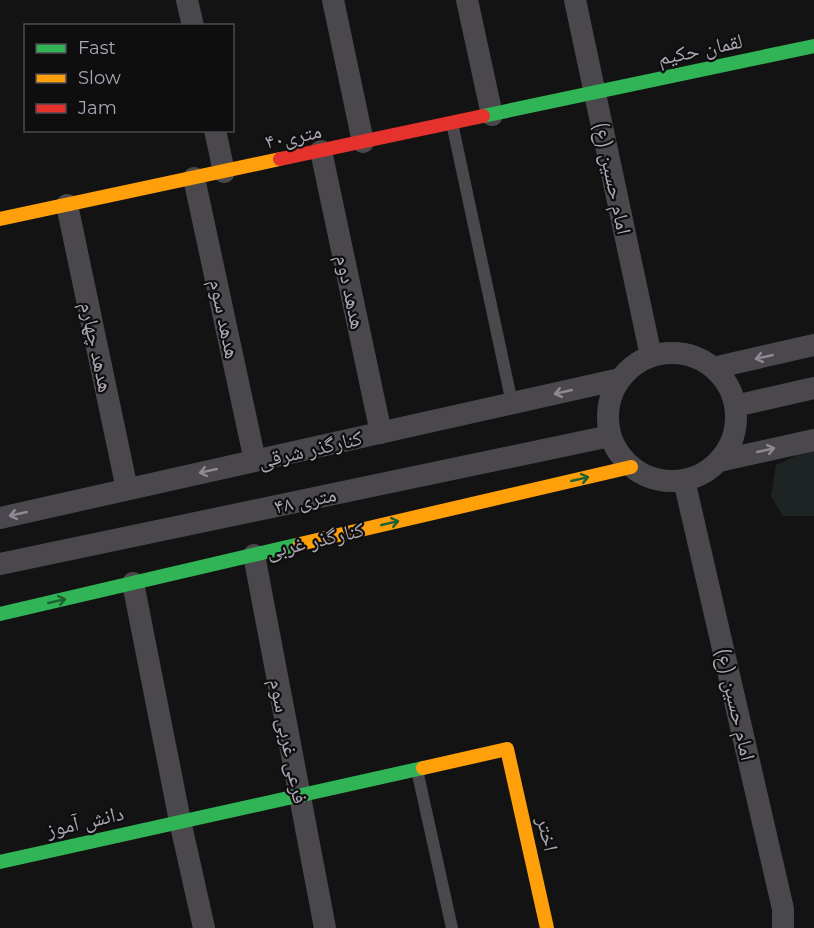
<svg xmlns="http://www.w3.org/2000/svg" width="814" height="928" viewBox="0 0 814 928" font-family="Montserrat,'Noto Naskh Arabic',sans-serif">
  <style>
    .green { fill: #1e2423 }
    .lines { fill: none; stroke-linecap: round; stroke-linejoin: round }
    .lane { stroke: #4a484c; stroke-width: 12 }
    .street { stroke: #4a484c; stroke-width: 22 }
    .fast { stroke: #30b455; stroke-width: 14 }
    .slow { stroke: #ff9f0a; stroke-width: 14 }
    .jam { stroke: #e5322d; stroke-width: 14 }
    .oneway { stroke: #8e8995 }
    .oneway2 { stroke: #206132 }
    .labels { text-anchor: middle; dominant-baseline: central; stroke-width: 4.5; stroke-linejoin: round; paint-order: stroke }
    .street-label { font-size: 21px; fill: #aba5b4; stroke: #0f0e0f }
  </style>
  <rect width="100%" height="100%" fill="#141314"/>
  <!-- green -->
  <path class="green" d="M814,447v69h-31l-12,-20 5,-31z"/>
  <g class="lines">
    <!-- lane -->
    <path class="lane" d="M452,123l60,280
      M417,770l35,158"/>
    <!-- street -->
    <path class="street" d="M187,0l6,26
      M333,0l30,142
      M467,0l25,115
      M575,0l76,356
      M215,130l9,42
      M321,151l60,282
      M194,178l61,283
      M67,205l60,284
      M608 417a64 64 0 1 1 128 0a64 64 0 1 1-128 0Z
      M713,368l101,-23
      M735,406l79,-18
      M719,461l95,-21
      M684,480l99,429v19
      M0,518l620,-139
      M254,555l71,373
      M0,564l610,-128
      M133,583l47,238 24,107"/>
    <!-- fast -->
    <path class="fast" d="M483,116l331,-70
      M0,614l300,-70
      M0,862l423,-94"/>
    <!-- slow -->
    <path class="slow" d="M0,219l280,-60
      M300,544l331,-77
      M423,768l84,-19 40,179"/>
    <!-- jam -->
    <path class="jam" d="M280,159l203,-43"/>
  </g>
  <!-- one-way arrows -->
  <defs><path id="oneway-shaft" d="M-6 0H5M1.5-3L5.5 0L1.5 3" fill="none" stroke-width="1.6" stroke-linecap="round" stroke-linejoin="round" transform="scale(1.5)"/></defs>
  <g class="oneway">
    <use href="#oneway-shaft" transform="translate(764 357) rotate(167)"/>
    <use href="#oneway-shaft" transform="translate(563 392) rotate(167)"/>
    <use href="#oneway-shaft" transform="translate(766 450) rotate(-13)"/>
    <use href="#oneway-shaft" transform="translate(208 471) rotate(167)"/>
    <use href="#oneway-shaft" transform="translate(18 514) rotate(167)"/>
  </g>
  <g class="oneway2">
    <use href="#oneway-shaft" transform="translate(580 479) rotate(-13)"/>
    <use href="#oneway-shaft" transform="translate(390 523) rotate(-13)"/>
    <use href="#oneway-shaft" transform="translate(57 601) rotate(-13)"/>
  </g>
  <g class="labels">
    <!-- street labels -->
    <g class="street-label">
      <text transform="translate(700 49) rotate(-12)">لقمان حکیم</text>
      <text transform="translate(293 136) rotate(-12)">۴۰متری</text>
      <text transform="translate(613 178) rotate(78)">امام حسین (ع)</text>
      <text transform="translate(351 292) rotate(78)">هدهد دوم</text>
      <text transform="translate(225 319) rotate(78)">هدهد سوم</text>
      <text transform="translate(97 347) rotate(78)">هدهد چهارم</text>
      <text transform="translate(310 449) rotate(-13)">کنارگذر شرقی</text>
      <text transform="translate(305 500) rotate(-12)">۴۸ متری</text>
      <text transform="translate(315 540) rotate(-13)">کنارگذر غربی</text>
      <text transform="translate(736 704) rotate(77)">امام حسین (ع)</text>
      <text transform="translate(289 741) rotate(79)">فرعی غربی سوم</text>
      <text transform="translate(85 821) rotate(-13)">دانش آموز</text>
      <text transform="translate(548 834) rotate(78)">اختر</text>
    </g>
  </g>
  <!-- legend -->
  <rect x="24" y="24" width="210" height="108" fill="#0f0e0f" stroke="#4d4a51" stroke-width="1.5"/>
  <rect x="36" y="44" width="30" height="9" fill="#30b455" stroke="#4d4a51" stroke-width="1.5"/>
  <text x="78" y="54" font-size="18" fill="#aba5b4">Fast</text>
  <rect x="36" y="74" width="30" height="9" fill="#ff9f0a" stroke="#4d4a51" stroke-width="1.5"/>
  <text x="78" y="84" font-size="18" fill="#aba5b4">Slow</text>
  <rect x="36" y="104" width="30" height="9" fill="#e5322d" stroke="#4d4a51" stroke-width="1.5"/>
  <text x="78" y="114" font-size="18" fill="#aba5b4">Jam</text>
</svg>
